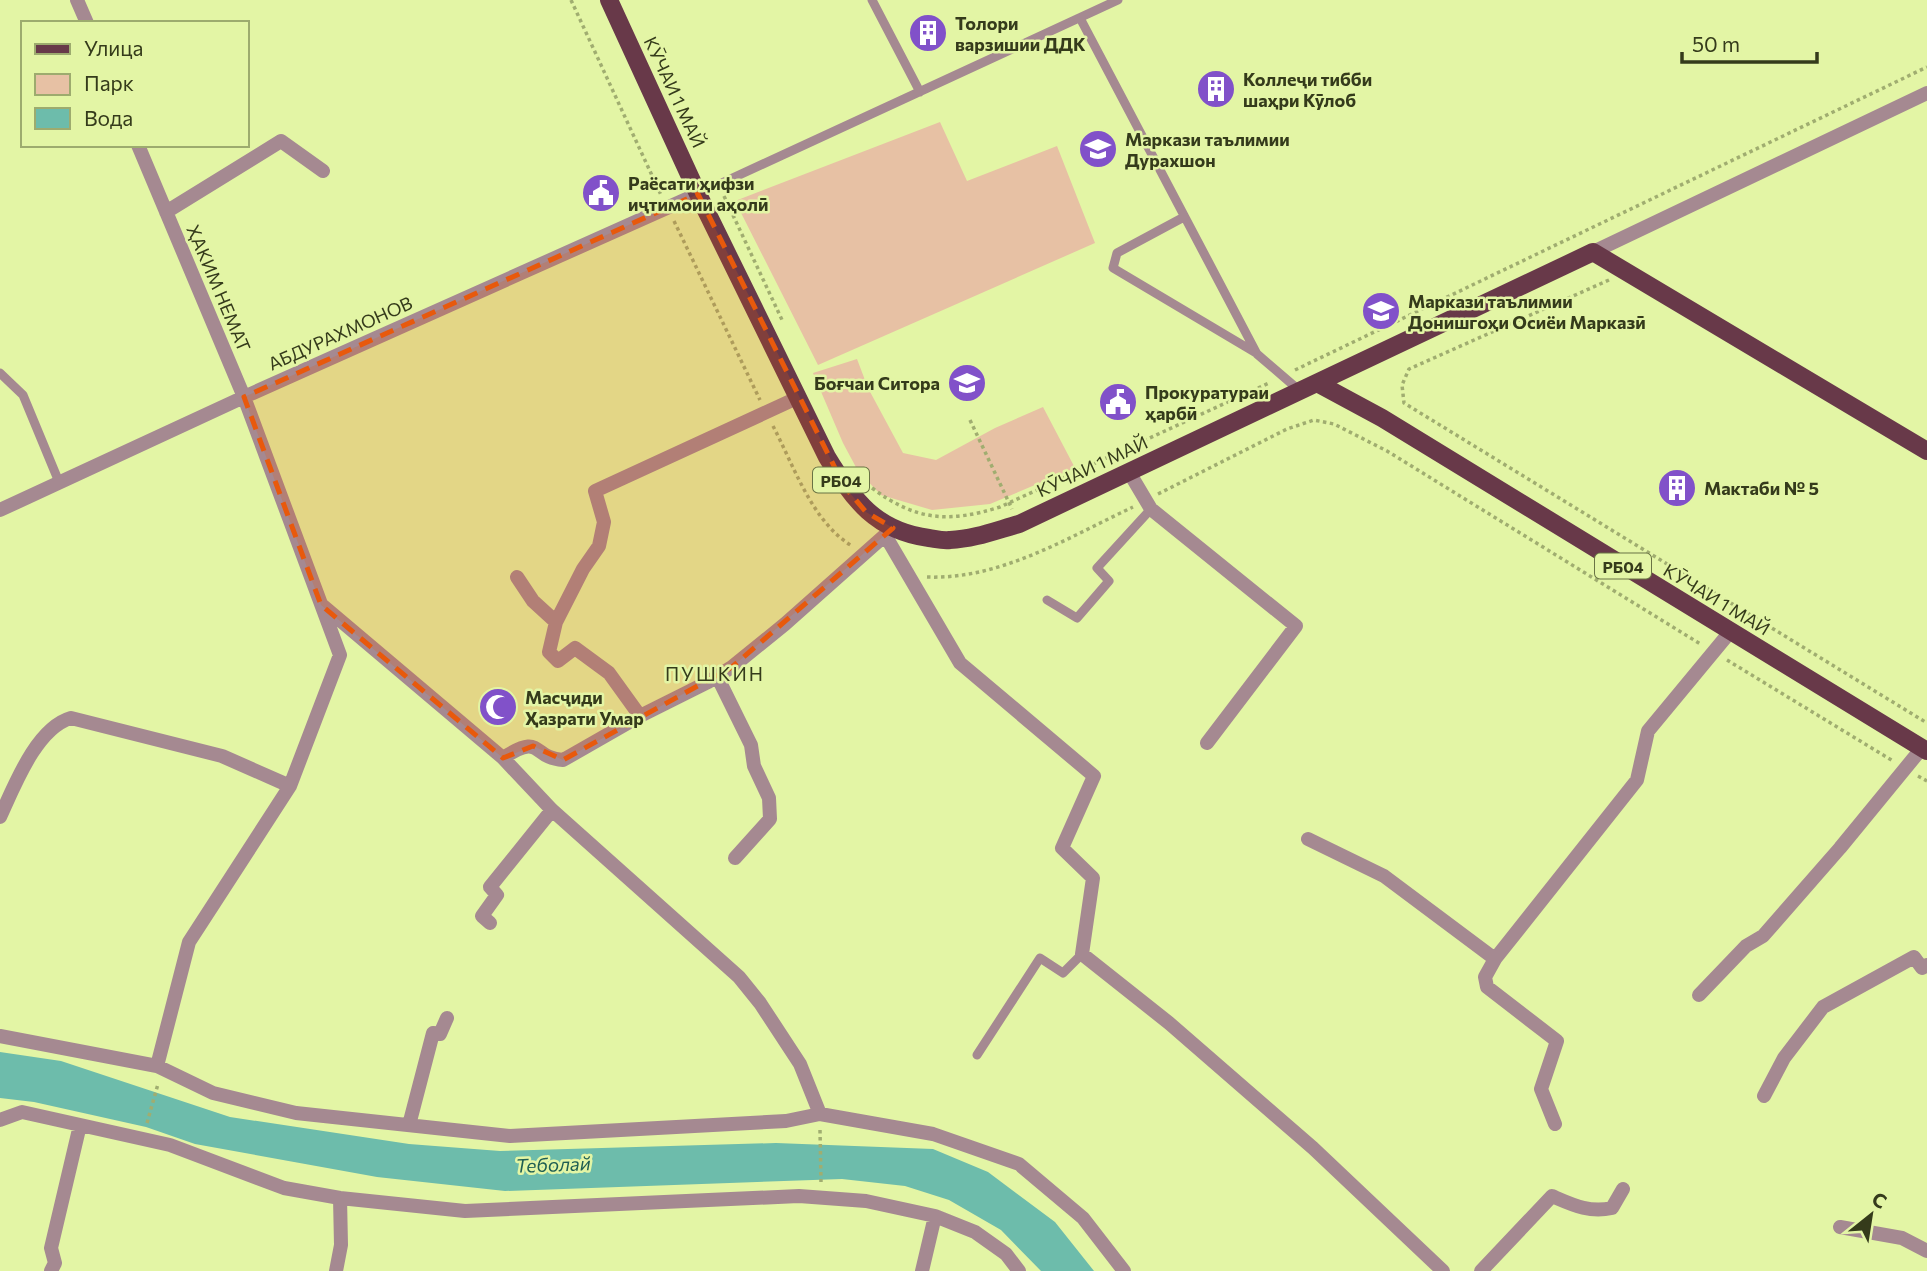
<svg xmlns="http://www.w3.org/2000/svg" width="1927" height="1271" viewBox="0 0 1927 1271" font-family="Commissioner,sans-serif">
  <style>
    .green { fill: #e7c1a4 }
    .water { fill: #6dbcab }
    .lines { fill: none; stroke-linecap: round; stroke-linejoin: round }
    .path { stroke: #a0ad70; stroke-width: 3.5; stroke-dasharray: 3.5 3.5; stroke-linecap: butt }
    .service { stroke: #a58991; stroke-width: 9 }
    .minor { stroke: #a58991; stroke-width: 14 }
    .primary { stroke: #683949; stroke-width: 18 }
    .marked { fill: #e8590c; fill-opacity: 0.2; stroke: #e8590c; stroke-width: 5; stroke-dasharray: 14 9; stroke-linejoin: round }
    .labels { text-anchor: middle; dominant-baseline: central; stroke-width: 5; stroke-linejoin: round; paint-order: stroke }
    .shield { fill: #e3f5a5; stroke: #697344; stroke-width: 2 }
    .shield-label { font-size: 16px; font-weight: bold; fill: #353b1b }
    .poi-label { font-size: 18px; font-weight: bold; fill: #353b1b; stroke: #e3f5a5; text-anchor: start }
    .street-label { font-size: 18px; fill: #353b1b; stroke: #e3f5a5 }
    .neighbourhood-label { font-size: 19px; letter-spacing: 2px; fill: #353b1b; stroke: #e3f5a5 }
    .water-label { font-size: 19px; font-style: italic; fill: #1e5e53; stroke: #e3f5a5 }
  </style>
  <rect width="100%" height="100%" fill="#e3f5a5"/>
  <!-- green -->
  <path class="green" d="M940,122l27,59 90,-35 38,97 -277,122 -83,-164z
    M857,359l11,29 35,65 33,7 59,-32 48,-21 32,61 -85,36 -58,6 -51,-15 -23,-24 -15,-28 -30,-70z"/>
  <!-- water -->
  <path class="water" d="M0,1052l61,9 169,56 179,27 91,7 276,-8 157,6 55,23 67,50 39,49h-53l-40,-41 -52,-30 -44,-14 -63,-7 -337,12 -128,-14 -182,-33 -49,-17 -112,-25 -34,-4z"/>
  <g class="lines">
    <!-- path -->
    <path class="path" d="M571,0l90,195
      M724,196l59,126
      M674,221l86,179
      M1609,280l-200,89 -7,16 2,18 523,320
      M1295,370l632,-303
      M970,420l42,89
      M773,426c21,40 39,96 79,120
      M872,488c44,33 77,35 128,19l269,-124
      M1158,494l129,-65 27,-9 20,4 53,27 315,194
      M927,577c73,3 142,-40 206,-70
      M1727,660l166,101
      M1918,776l9,5
      M147,1123l11,-39
      M820,1130l1,52"/>
    <!-- service -->
    <path class="service" d="M872,0l48,92
      M1080,18l177,336 43,37
      M698,194l420,-194
      M1184,217l-67,36 -4,15 143,85
      M0,373l23,22 36,87
      M1047,600l30,18 32,-37 -12,-13 54,-59
      M977,1055l63,-97 23,15 19,-19"/>
    <!-- minor -->
    <path class="minor" d="M77,0l10,23
      M166,212l115,-71 42,30
      M1593,252l334,-159
      M1129,472l22,37 145,117 -89,117
      M0,510l244,-113 454,-203
      M885,535l75,128 134,113 -32,72 31,30 -11,76 87,69 144,125 130,123
      M517,577l16,24 23,21
      M322,605l181,153 49,52 187,167 21,26 40,61 20,50 113,20 86,30 64,54 41,53
      M717,676l34,69 3,21 15,32 1,21 -35,39
      M640,716l-31,-43 -34,-25 -17,13 -9,-9 7,-30 27,-53 16,-23 5,-24 -9,-31 202,-93
      M503,758c40,-26 28,0 60,2l77,-44 68,-34 24,-15 53,-43 107,-95
      M0,817c14,-30 36,-89 71,-99l151,38 68,30
      M1308,839l76,37 111,83 142,-179 11,-49 82,-99
      M490,923l-8,-7 15,-21 -7,-8 62,-77
      M1495,959l-10,18 2,10 70,54 -16,48 14,35
      M1699,995l47,-49 17,-10 77,-88 82,-100
      M0,1036l157,30 32,-124 101,-156 50,-131 -96,-258 -106,-252
      M157,1066l56,27 83,20 214,23 276,-15 34,-7
      M1764,1096l20,-38 39,-51 91,-50 8,11 5,-3
      M0,1120l22,-8 148,33 114,43 56,10 125,13 334,-15 67,5 69,15 40,16 31,22 13,17
      M409,1125l24,-92 7,1 7,-16
      M1840,1227l62,11 25,13
      M51,1271l4,-8 -4,-15 29,-123
      M336,1271l5,-26 -1,-47
      M922,1271l13,-55
      M1481,1271l71,-75c21,9 37,17 60,12l11,-19"/>
    <!-- primary -->
    <path class="primary" d="M609,0l89,194 129,263c26,43 49,74 102,81 7,1 14,3 21,2 24,-1 47,-10 69,-16l574,-272 334,199
      M1319,384l63,34 545,333"/>
  </g>
  <!-- marked area -->
  <path class="marked" d="M698,194l146,292 22,26 27,16 -161,139 -169,93 -30,-14 -30,12 -182,-153 -77,-208z"/>
  <!-- icons -->
  <defs>
    <symbol id="building-disc" viewBox="-11 -11 22 22"><circle r="9.5" fill="#8151c9" stroke="#e3f5a5"/><path d="M-4-6H4V6H1V3H-1V6H-4ZM-2.5-4.3h1.7v1.8h-1.7ZM.8-4.3h1.7v1.8H.8ZM-2.5-1h1.7V.8h-1.7ZM.8-1h1.7V.8H.8Z" fill="#fff"/></symbol>
    <symbol id="university-disc" viewBox="-11 -11 22 22"><circle r="9.5" fill="#8151c9" stroke="#e3f5a5"/><path d="M0-5L7-2L0 1L-7-2ZM-4 1L0 2.5L4 1V4Q0 6-4 4Z" fill="#fff"/></symbol>
    <symbol id="civic-disc" viewBox="-11 -11 22 22"><circle r="9.5" fill="#8151c9" stroke="#e3f5a5"/><path d="M-.6-6.5H3V-4.5H.6V-3L4-1V1h2V6H-6V1h2V-1L-.6-3ZM-1.2 2.5V6h2.4V2.5Z" fill="#fff"/></symbol>
    <symbol id="school-disc" viewBox="-11 -11 22 22"><circle r="9.5" fill="#8151c9" stroke="#e3f5a5"/><path d="M0-5L7-2L0 1L-7-2ZM-4 1L0 2.5L4 1V4Q0 6-4 4Z" fill="#fff"/></symbol>
    <symbol id="mosque-disc" viewBox="-11 -11 22 22"><circle r="9.5" fill="#8151c9" stroke="#e3f5a5"/><path d="M3.5-4.9A6 6 0 1 0 3.5 4.9A5 5 0 1 1 3.5-4.9Z" fill="#fff"/></symbol>
  </defs>
  <g fill-rule="evenodd">
    <use href="#building-disc" x="906" y="11" width="44" height="44"/>
    <use href="#building-disc" x="1194" y="67" width="44" height="44"/>
    <use href="#university-disc" x="1076" y="127" width="44" height="44"/>
    <use href="#civic-disc" x="579" y="171" width="44" height="44"/>
    <use href="#university-disc" x="1359" y="289" width="44" height="44"/>
    <use href="#school-disc" x="945" y="361" width="44" height="44"/>
    <use href="#civic-disc" x="1096" y="380" width="44" height="44"/>
    <use href="#building-disc" x="1655" y="466" width="44" height="44"/>
    <use href="#mosque-disc" x="476" y="685" width="44" height="44"/>
  </g>
  <g class="labels">
    <!-- shield labels -->
    <g class="shield">
      <rect x="813" y="467.5" width="56" height="25" rx="5"/>
      <rect x="1595" y="553.5" width="56" height="25" rx="5"/>
    </g>
    <g class="shield-label">
      <text x="841" y="480">РБ04</text>
      <text x="1623" y="566">РБ04</text>
    </g>
    <!-- poi labels -->
    <g class="poi-label">
      <text x="955" y="23">Толори<tspan x="955" dy="21">варзишии ДДК</tspan></text>
      <text x="1243" y="79">Коллеҷи тибби<tspan x="1243" dy="21">шаҳри Кӯлоб</tspan></text>
      <text x="1125" y="139">Маркази таълимии<tspan x="1125" dy="21">Дурахшон</tspan></text>
      <text x="628" y="183">Раёсати ҳифзи<tspan x="628" dy="21">иҷтимоии аҳолӣ</tspan></text>
      <text x="1408" y="301">Маркази таълимии<tspan x="1408" dy="21">Донишгоҳи Осиёи Марказӣ</tspan></text>
      <text x="940" y="383" text-anchor="end">Боғчаи Ситора</text>
      <text x="1145" y="392">Прокуратураи<tspan x="1145" dy="21">ҳарбӣ</tspan></text>
      <text x="1704" y="488">Мактаби № 5</text>
      <text x="525" y="697">Масҷиди<tspan x="525" dy="21">Ҳазрати Умар</tspan></text>
    </g>
    <!-- street labels -->
    <g class="street-label">
      <text transform="translate(675 92) rotate(65)">КӮЧАИ 1 МАЙ</text>
      <text transform="translate(219 288) rotate(67)">ҲАКИМ НЕМАТ</text>
      <text transform="translate(340 333) rotate(-24)">АБДУРАХМОНОВ</text>
      <text transform="translate(1092 466) rotate(-25)">КӮЧАИ 1 МАЙ</text>
      <text transform="translate(1717 599) rotate(31)">КӮЧАИ 1 МАЙ</text>
    </g>
    <!-- neighbourhood labels -->
    <g class="neighbourhood-label">
      <text x="715" y="673">ПУШКИН</text>
    </g>
    <!-- water labels -->
    <g class="water-label">
      <text transform="translate(553 1164) rotate(-2)">Теболай</text>
    </g>
  </g>
  <!-- legend -->
  <rect x="21" y="21" width="228" height="126" fill="#e3f5a5" stroke="#9dab6e" stroke-width="2"/>
  <rect x="35" y="44" width="35" height="10" fill="#683949" stroke="#9dab6e" stroke-width="2"/>
  <text x="84" y="56" font-size="21" fill="#353b1b">Улица</text>
  <rect x="35" y="74" width="35" height="21" fill="#e7c1a4" stroke="#9dab6e" stroke-width="2"/>
  <text x="84" y="91" font-size="21" fill="#353b1b">Парк</text>
  <rect x="35" y="108" width="35" height="21" fill="#6dbcab" stroke="#9dab6e" stroke-width="2"/>
  <text x="84" y="126" font-size="21" fill="#353b1b">Вода</text>
  <!-- north arrow -->
  <g transform="translate(1871 1215) rotate(30)" stroke="#e3f5a5" stroke-width="5" paint-order="stroke">
  <path d="M0-5L12 26L0 18L-12 26Z" fill="#353b1b"/>
  <text y="-10" font-size="19" font-weight="bold" text-anchor="middle" fill="#353b1b">С</text>
  </g>
  <!-- scale -->
  <path d="M1682 52v10h135v-10" fill="none" stroke="#353b1b" stroke-width="3.5"/>
  <text x="1692" y="52" font-size="21" fill="#353b1b" stroke="#e3f5a5" stroke-width="5" paint-order="stroke">50 m</text>
</svg>
